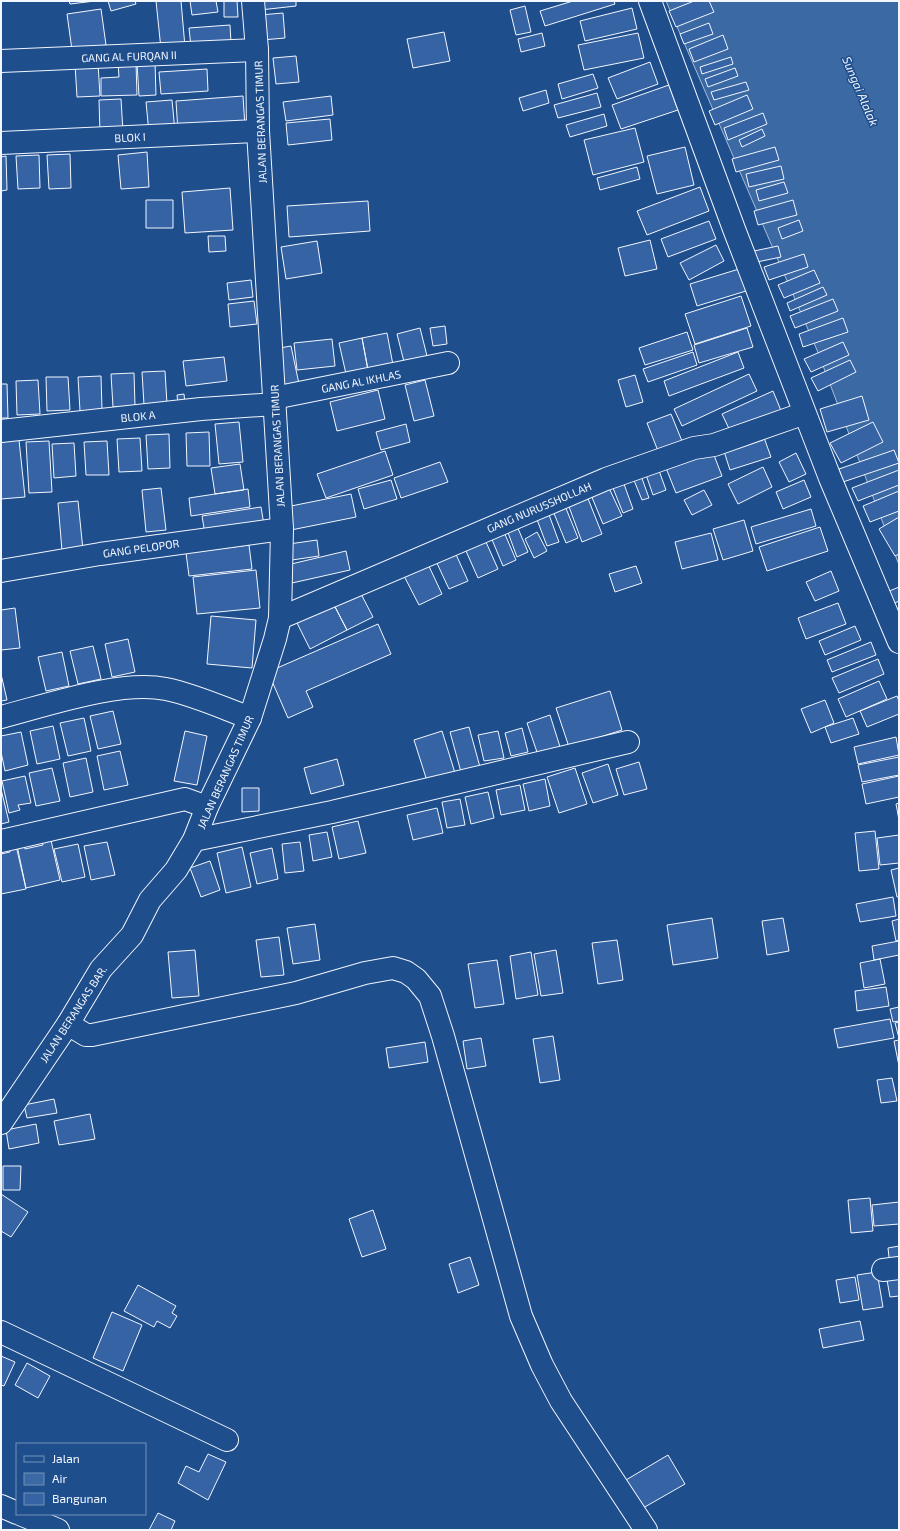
<svg xmlns="http://www.w3.org/2000/svg" width="900" height="1531" viewBox="0 0 900 1531" font-family="'Exo 2',sans-serif">
  <style>
    .water { fill: #3b69a3; stroke: #a8bbd7 }
    .building { fill: #3563a3; stroke: #f2f6ff }
    .lines { fill: none; stroke-linecap: round; stroke-linejoin: round }
    .minor-casing { stroke: #f2f6ff; stroke-width: 24 }
    .major-casing { stroke: #f2f6ff; stroke-width: 24 }
    .minor { stroke: #1f4e8c; stroke-width: 22 }
    .major { stroke: #1f4e8c; stroke-width: 22 }
    .labels { text-anchor: middle; dominant-baseline: central; stroke-width: 3; stroke-linejoin: round; paint-order: stroke }
    .street-label { font-size: 11px; fill: #f2f6ff; stroke: #1f4e8c }
    .water-label { font-size: 12px; font-style: italic; fill: #f2f6ff; stroke: #1f4e8c }
  </style>
  <rect width="100%" height="100%" fill="#1f4e8c"/>
  <!-- water -->
  <path class="water" d="M666,1h233v564l-82,-215z"/>
  <!-- building -->
  <path class="building" d="M69,1h26l-25,3z
    M108,1h27l1,3 -25,7z
    M156,1h25l4,46 -24,2z
    M190,1h26l2,11 -26,3z
    M224,1h13l1,16h-14z
    M259,1h37v5l-36,4z
    M573,1h41l1,3 -70,22 -5,-15z
    M694,1h15l5,11 -38,15 -7,-16z
    M525,6l6,26 -15,3 -6,-25z
    M632,8l5,21 -52,12 -5,-20z
    M101,9l5,36 -34,5 -5,-36z
    M283,13l2,25 -23,2 -2,-25z
    M709,23l4,11 -29,10 -4,-10z
    M230,25l1,18 -40,4 -2,-19z
    M444,32l6,29 -37,7 -6,-29z
    M542,33l3,13 -24,6 -3,-13z
    M638,33l6,25 -60,12 -6,-25z
    M723,35l5,14 -34,13 -5,-13z
    M296,56l3,26 -23,2 -3,-26z
    M731,57l2,7 -31,10 -2,-7z
    M155,62l1,33 -17,1 -2,-33z
    M650,62l8,22 -41,15 -9,-21z
    M98,63l2,33 -23,1 -2,-33z
    M118,63h18l1,32 -36,1v-18l18,-1z
    M735,68l3,8 -30,11 -3,-8z
    M207,69l1,22 -47,3 -2,-22z
    M593,74l5,14 -36,11 -4,-15z
    M746,82l3,8 -35,10 -3,-8z
    M669,85l9,25 -57,19 -9,-24z
    M546,90l3,13 -26,8 -4,-13z
    M597,93l4,14 -43,11 -4,-13z
    M747,95l6,14 -38,16 -6,-14z
    M243,96l2,31 -67,5 -2,-31z
    M331,96l2,19 -47,6 -3,-19z
    M121,99l2,33 -23,1 -1,-33z
    M172,100l3,31 -26,2 -3,-31z
    M763,113l4,11 -39,16 -4,-12z
    M604,114l3,12 -37,11 -4,-12z
    M330,119l2,21 -44,5 -2,-22z
    M635,128l9,34 -51,13 -9,-35z
    M762,129l3,7 -23,11 -3,-7z
    M685,147l9,38 -37,9 -10,-38z
    M775,147l4,13 -43,12 -4,-13z
    M147,152l2,35 -28,2 -3,-34z
    M70,154l1,34 -22,1 -2,-34z
    M39,155l1,33 -22,1 -2,-33z
    M6,156l1,34 -6,1v-34z
    M781,166l3,13 -35,8 -3,-13z
    M637,167l3,12 -40,11 -3,-12z
    M784,182l4,11 -29,8 -3,-11z
    M700,187l9,24 -62,24 -10,-24z
    M230,188l3,42 -48,3 -3,-41z
    M146,200h27v28h-27z
    M793,200l4,15 -39,10 -4,-14z
    M368,201l2,30 -81,6 -2,-31z
    M799,220l4,11 -21,8 -4,-11z
    M709,221l7,18 -48,18 -7,-18z
    M208,236h17l1,15 -17,1z
    M650,240l7,29 -32,7 -7,-28z
    M317,241l5,32 -36,6 -5,-32z
    M716,245l8,16 -35,19 -9,-17z
    M778,246l3,11 -24,5 -3,-11z
    M804,254l4,13 -39,13 -5,-13z
    M739,269l7,22 -49,15 -7,-22z
    M814,270l6,13 -36,15 -6,-13z
    M251,280l2,17 -24,3 -2,-17z
    M823,287l4,8 -37,16 -3,-8z
    M741,296l10,30 -56,18 -10,-30z
    M833,299l5,12 -43,17 -5,-12z
    M254,301l3,23 -27,3 -2,-23z
    M843,318l5,14 -45,15 -4,-13z
    M445,326l2,18 -14,2 -3,-18z
    M420,328l7,28 -23,6 -7,-28z
    M747,328l6,19 -54,16 -5,-18z
    M687,332l6,18 -48,15 -6,-17z
    M387,333l6,32 -25,5 -6,-32z
    M362,338l6,32 -22,4 -7,-31z
    M332,339l3,27 -38,4 -3,-27z
    M843,342l6,13 -38,17 -7,-13z
    M291,346l8,38 -18,3 -7,-38z
    M693,352l4,13 -49,17 -5,-13z
    M738,352l6,16 -75,28 -5,-15z
    M224,357l3,24 -41,5 -3,-25z
    M850,360l6,12 -38,19 -7,-13z
    M165,371l2,33 -23,1 -2,-33z
    M134,373l1,33 -22,1 -2,-33z
    M749,374l8,17 -75,35 -8,-17z
    M635,375l8,27 -17,5 -8,-27z
    M101,376l1,34 -22,1 -2,-34z
    M46,377h22l2,33 -23,1z
    M38,380l2,34 -23,1 -1,-34z
    M425,380l9,36 -20,5 -9,-36z
    M1,384h6l1,34h-7z
    M378,390l7,29 -48,12 -7,-29z
    M773,391l9,22 -50,22 -10,-21z
    M184,394l1,9 -7,1 -1,-9z
    M862,396l7,24 -42,12 -7,-23z
    M671,414l11,27 -24,10 -11,-28z
    M239,422l4,40 -24,2 -4,-40z
    M873,422l10,20 -42,21 -11,-20z
    M406,424l4,18 -29,8 -5,-18z
    M209,432l1,34h-23l-1,-33z
    M762,432l9,25 -41,13 -8,-25z
    M169,434l1,34 -22,1 -2,-34z
    M140,438l2,33 -23,1 -2,-33z
    M19,440l6,57 -24,2v-57z
    M49,441l3,51 -23,1 -3,-51z
    M107,441l2,34h-23l-2,-33z
    M74,443l2,33 -22,2 -2,-34z
    M712,450l10,26 -46,17 -10,-25z
    M894,450l5,13 -56,19 -4,-13z
    M385,451l8,24 -67,23 -9,-24z
    M796,453l10,21 -17,8 -10,-20z
    M440,462l8,20 -47,16 -7,-20z
    M240,464l4,26 -29,4 -4,-26z
    M657,465l9,25 -13,5 -9,-26z
    M763,467l9,20 -34,17 -10,-20z
    M639,470l10,28 -7,2 -11,-27z
    M899,470v15l-41,16 -6,-13z
    M391,480l6,19 -33,10 -6,-20z
    M804,480l7,17 -28,12 -7,-17z
    M624,484l9,25 -10,4 -10,-25z
    M161,488l5,42 -20,2 -4,-42z
    M609,488l13,28 -19,8 -12,-29z
    M248,489l2,18 -59,9 -2,-18z
    M704,490l8,15 -20,10 -8,-15z
    M899,491v20l-29,11 -7,-16z
    M351,494l5,23 -65,13 -5,-23z
    M587,496l15,38 -20,8 -14,-38z
    M78,501l5,49 -21,1 -4,-48z
    M565,506l13,32 -12,5 -13,-32z
    M261,507l3,18 -59,9 -3,-18z
    M811,509l5,17 -60,18 -5,-17z
    M548,512l11,30 -12,4 -11,-29z
    M899,517v37l-4,2 -16,-27z
    M744,520l9,31 -30,9 -10,-31z
    M501,525l15,35 -13,6 -15,-36z
    M517,526l11,26 -11,5 -10,-27z
    M820,527l8,24 -61,20 -8,-24z
    M537,532l10,19 -13,7 -9,-19z
    M482,533l16,36 -20,9 -16,-36z
    M711,533l7,27 -36,9 -7,-27z
    M317,540l2,16 -27,4 -3,-16z
    M249,545l3,24 -63,7 -3,-23z
    M454,550l14,31 -19,8 -14,-30z
    M346,551l4,19 -58,13 -5,-18z
    M427,562l15,32 -23,11 -16,-31z
    M636,566l6,17 -27,9 -6,-18z
    M256,570l4,38 -63,6 -4,-37z
    M831,571l8,20 -24,10 -9,-19z
    M899,587v14l-6,3 -6,-12z
    M359,590l14,27 -26,13 -14,-27z
    M333,603l14,27 -37,19 -13,-26z
    M838,603l8,21 -40,15 -8,-21z
    M15,608l5,40 -19,2v-40z
    M211,616l45,4 -4,48 -45,-4z
    M378,624l13,30 -85,37 7,16 -25,11 -20,-46z
    M855,626l6,14 -36,15 -6,-14z
    M128,639l7,33 -23,5 -7,-33z
    M871,642l5,13 -44,17 -5,-12z
    M93,646l8,33 -23,5 -8,-33z
    M62,652l7,34 -23,5 -8,-34z
    M878,659l6,15 -45,19 -7,-15z
    M1,674l6,26 -6,1z
    M879,681l8,18 -41,18 -8,-18z
    M610,691l12,39 -53,17 -13,-39z
    M897,696l2,5v13l-32,13 -7,-16z
    M825,700l9,23 -23,10 -10,-24z
    M113,711l8,33 -23,5 -8,-33z
    M550,715l11,35 -22,8 -12,-35z
    M84,718l7,33 -23,5 -8,-33z
    M853,718l6,16 -28,9 -6,-16z
    M53,726l7,33 -23,5 -7,-33z
    M469,727l11,40 -19,5 -11,-40z
    M522,728l6,24 -17,4 -6,-23z
    M185,731l22,5 -10,49 -23,-4z
    M442,731l13,42 -28,8 -13,-41z
    M498,731l6,27 -20,3 -6,-26z
    M21,732l7,33 -23,6 -4,-19v-16z
    M896,737l3,18 -41,9 -4,-17z
    M120,751l8,34 -24,5 -7,-34z
    M899,757v18l-37,7 -4,-17z
    M86,758l7,34 -23,5 -7,-34z
    M337,759l7,26 -33,9 -7,-26z
    M639,762l8,27 -23,6 -8,-26z
    M608,764l10,31 -25,8 -11,-30z
    M52,768l8,33 -24,5 -7,-33z
    M575,768l12,36 -28,9 -12,-36z
    M25,776l6,27 -13,2 2,5 -11,3 -7,-32z
    M899,776v21l-33,7 -4,-20z
    M545,779l5,27 -21,5 -6,-27z
    M520,785l5,25 -24,5 -5,-25z
    M242,788h17v23l-17,1z
    M1,789l8,33 -8,2z
    M488,792l6,26 -23,6 -6,-27z
    M460,799l5,26 -18,3 -5,-26z
    M899,803v17l-3,-16z
    M437,808l6,25 -30,7 -6,-25z
    M358,821l8,32 -27,6 -7,-32z
    M875,831l4,38 -20,2 -4,-38z
    M327,832l5,25 -19,4 -4,-26z
    M899,835v28l-19,2 -3,-27z
    M50,836l10,44 -34,8 -10,-47 7,-2 2,10 18,-4 -2,-8z
    M15,841l11,48 -25,5v-40l9,-2 -2,-10z
    M107,842l8,33 -24,5 -7,-34z
    M300,842l4,29 -19,2 -3,-29z
    M78,844l7,33 -23,5 -8,-33z
    M242,847l9,40 -25,6 -9,-40z
    M272,848l6,31 -21,5 -7,-31z
    M210,861l10,29 -19,7 -11,-29z
    M899,868v29h-2l-6,-27z
    M893,897l3,19 -36,6 -4,-18z
    M712,918l6,40 -45,7 -6,-40z
    M783,918l6,33 -22,4 -5,-34z
    M899,919v21l-3,1 -4,-20z
    M315,924l5,36 -27,4 -6,-36z
    M279,937l5,38 -23,2 -5,-37z
    M617,940l6,40 -25,4 -6,-41z
    M899,941v14l-25,5 -2,-14z
    M195,950l4,46 -27,2 -4,-46z
    M556,950l7,43 -22,3 -7,-42z
    M531,952l7,43 -22,4 -6,-43z
    M880,959l5,25 -21,4 -4,-25z
    M497,960l7,44 -29,4 -7,-44z
    M886,987l3,19 -32,5 -2,-20z
    M899,1007v14l-6,1 -3,-13z
    M890,1019l4,19 -56,10 -4,-19z
    M899,1022v16l-4,-15z
    M553,1036l7,44 -20,3 -7,-44z
    M481,1038l5,28 -19,3 -4,-28z
    M899,1040v26l-5,-25z
    M425,1042l3,20 -39,6 -3,-20z
    M892,1078l5,23 -16,2 -4,-23z
    M54,1099l3,14 -30,5 -3,-13z
    M90,1114l5,25 -36,6 -5,-24z
    M36,1124l3,19 -30,6 -3,-19z
    M3,1166h18l-1,24h-17z
    M1,1194l27,18 -17,25 -10,-6z
    M870,1198l3,33 -22,2 -3,-33z
    M899,1202v22l-25,2 -2,-21z
    M373,1210l13,39 -24,8 -13,-38z
    M899,1246v19l-9,1 -2,-18z
    M470,1257l9,28 -21,8 -9,-29z
    M877,1272l6,35 -20,3 -6,-35z
    M899,1272v24l-9,1 -4,-23z
    M855,1277l4,23 -19,3 -4,-23z
    M138,1285l38,21 -4,7 5,3 -7,12 -13,-7 -3,6 -30,-16z
    M112,1312l30,13 -19,46 -30,-13z
    M860,1321l4,19 -41,8 -4,-19z
    M1,1356l14,6 -11,24 -3,-1z
    M27,1363l23,13 -12,22 -23,-13z
    M208,1454l18,8 -18,38 -30,-17 8,-17 13,6z
    M668,1455l17,29 -42,24 -17,-28z
    M158,1513l17,8 -4,9h-22z"/>
  <g class="lines">
    <defs>
      <path id="minor" d="M650,1l84,228 96,249 69,164
        M1,61l256,-11
        M1,143l257,-12
        M274,398l174,-35
        M1,431l200,-22 74,-5
        M1,571l99,-17 182,-25
        M280,618l326,-139 88,-31 20,-3 91,-32
        M1,717c47,-12 118,-37 165,-28 29,6 57,19 84,29
        M194,840l138,-28 296,-70
        M1,841l184,-42 22,8
        M68,1024l18,11h6l204,-42 69,-20 28,-5 13,4 10,7 14,17 13,40 78,280 21,49 19,36 85,129
        M883,1270l16,-2
        M1,1332l226,108
        M1,1506l16,7
        M20,1514l38,16"/>
      <path id="major" d="M1,1123l67,-99 33,-55 31,-34 18,-35 26,-30 18,-30 13,-33 43,-89 25,-79 5,-21 2,-89 -24,-398 -1,-81 -4,-49"/>
    </defs>
    <!-- minor casing -->
    <use href="#minor" class="minor-casing"/>
    <!-- major casing -->
    <use href="#major" class="major-casing"/>
    <!-- minor -->
    <use href="#minor" class="minor"/>
    <!-- major -->
    <use href="#major" class="major"/>
  </g>
  <g class="labels">
    <!-- street labels -->
    <g class="street-label">
      <text transform="translate(129 56) rotate(-2)">GANG AL FURQAN II</text>
      <text transform="translate(260 122) rotate(-92)">JALAN BERANGAS TIMUR</text>
      <text transform="translate(130 137) rotate(-3)">BLOK I</text>
      <text transform="translate(361 381) rotate(-11)">GANG AL IKHLAS</text>
      <text transform="translate(138 416) rotate(-6)">BLOK A</text>
      <text transform="translate(277 446) rotate(-93)">JALAN BERANGAS TIMUR</text>
      <text transform="translate(539 507) rotate(-23)">GANG NURUSSHOLLAH</text>
      <text transform="translate(141 548) rotate(-8)">GANG PELOPOR</text>
      <text transform="translate(225 772) rotate(-66)">JALAN BERANGAS TIMUR</text>
      <text transform="translate(73 1014) rotate(-57)">JALAN BERANGAS BAR.</text>
    </g>
    <!-- water labels -->
    <g class="water-label">
      <text transform="translate(861 91) rotate(67)">Sungai Alalak</text>
    </g>
  </g>
  <!-- border -->
  <rect width="900" height="1531" fill="none" stroke="#f2f6ff" stroke-width="4"/>
  <!-- legend -->
  <rect x="16" y="1443" width="130" height="72" fill="#1f4e8c" stroke="#7391ba"/>
  <rect x="24" y="1456" width="20" height="6" fill="#1f4e8c" stroke="#7391ba"/>
  <text x="52" y="1463" font-size="12" fill="#f2f6ff">Jalan</text>
  <rect x="24" y="1473" width="20" height="12" fill="#3b69a3" stroke="#7391ba"/>
  <text x="52" y="1483" font-size="12" fill="#f2f6ff">Air</text>
  <rect x="24" y="1493" width="20" height="12" fill="#3563a3" stroke="#7391ba"/>
  <text x="52" y="1503" font-size="12" fill="#f2f6ff">Bangunan</text>
</svg>
